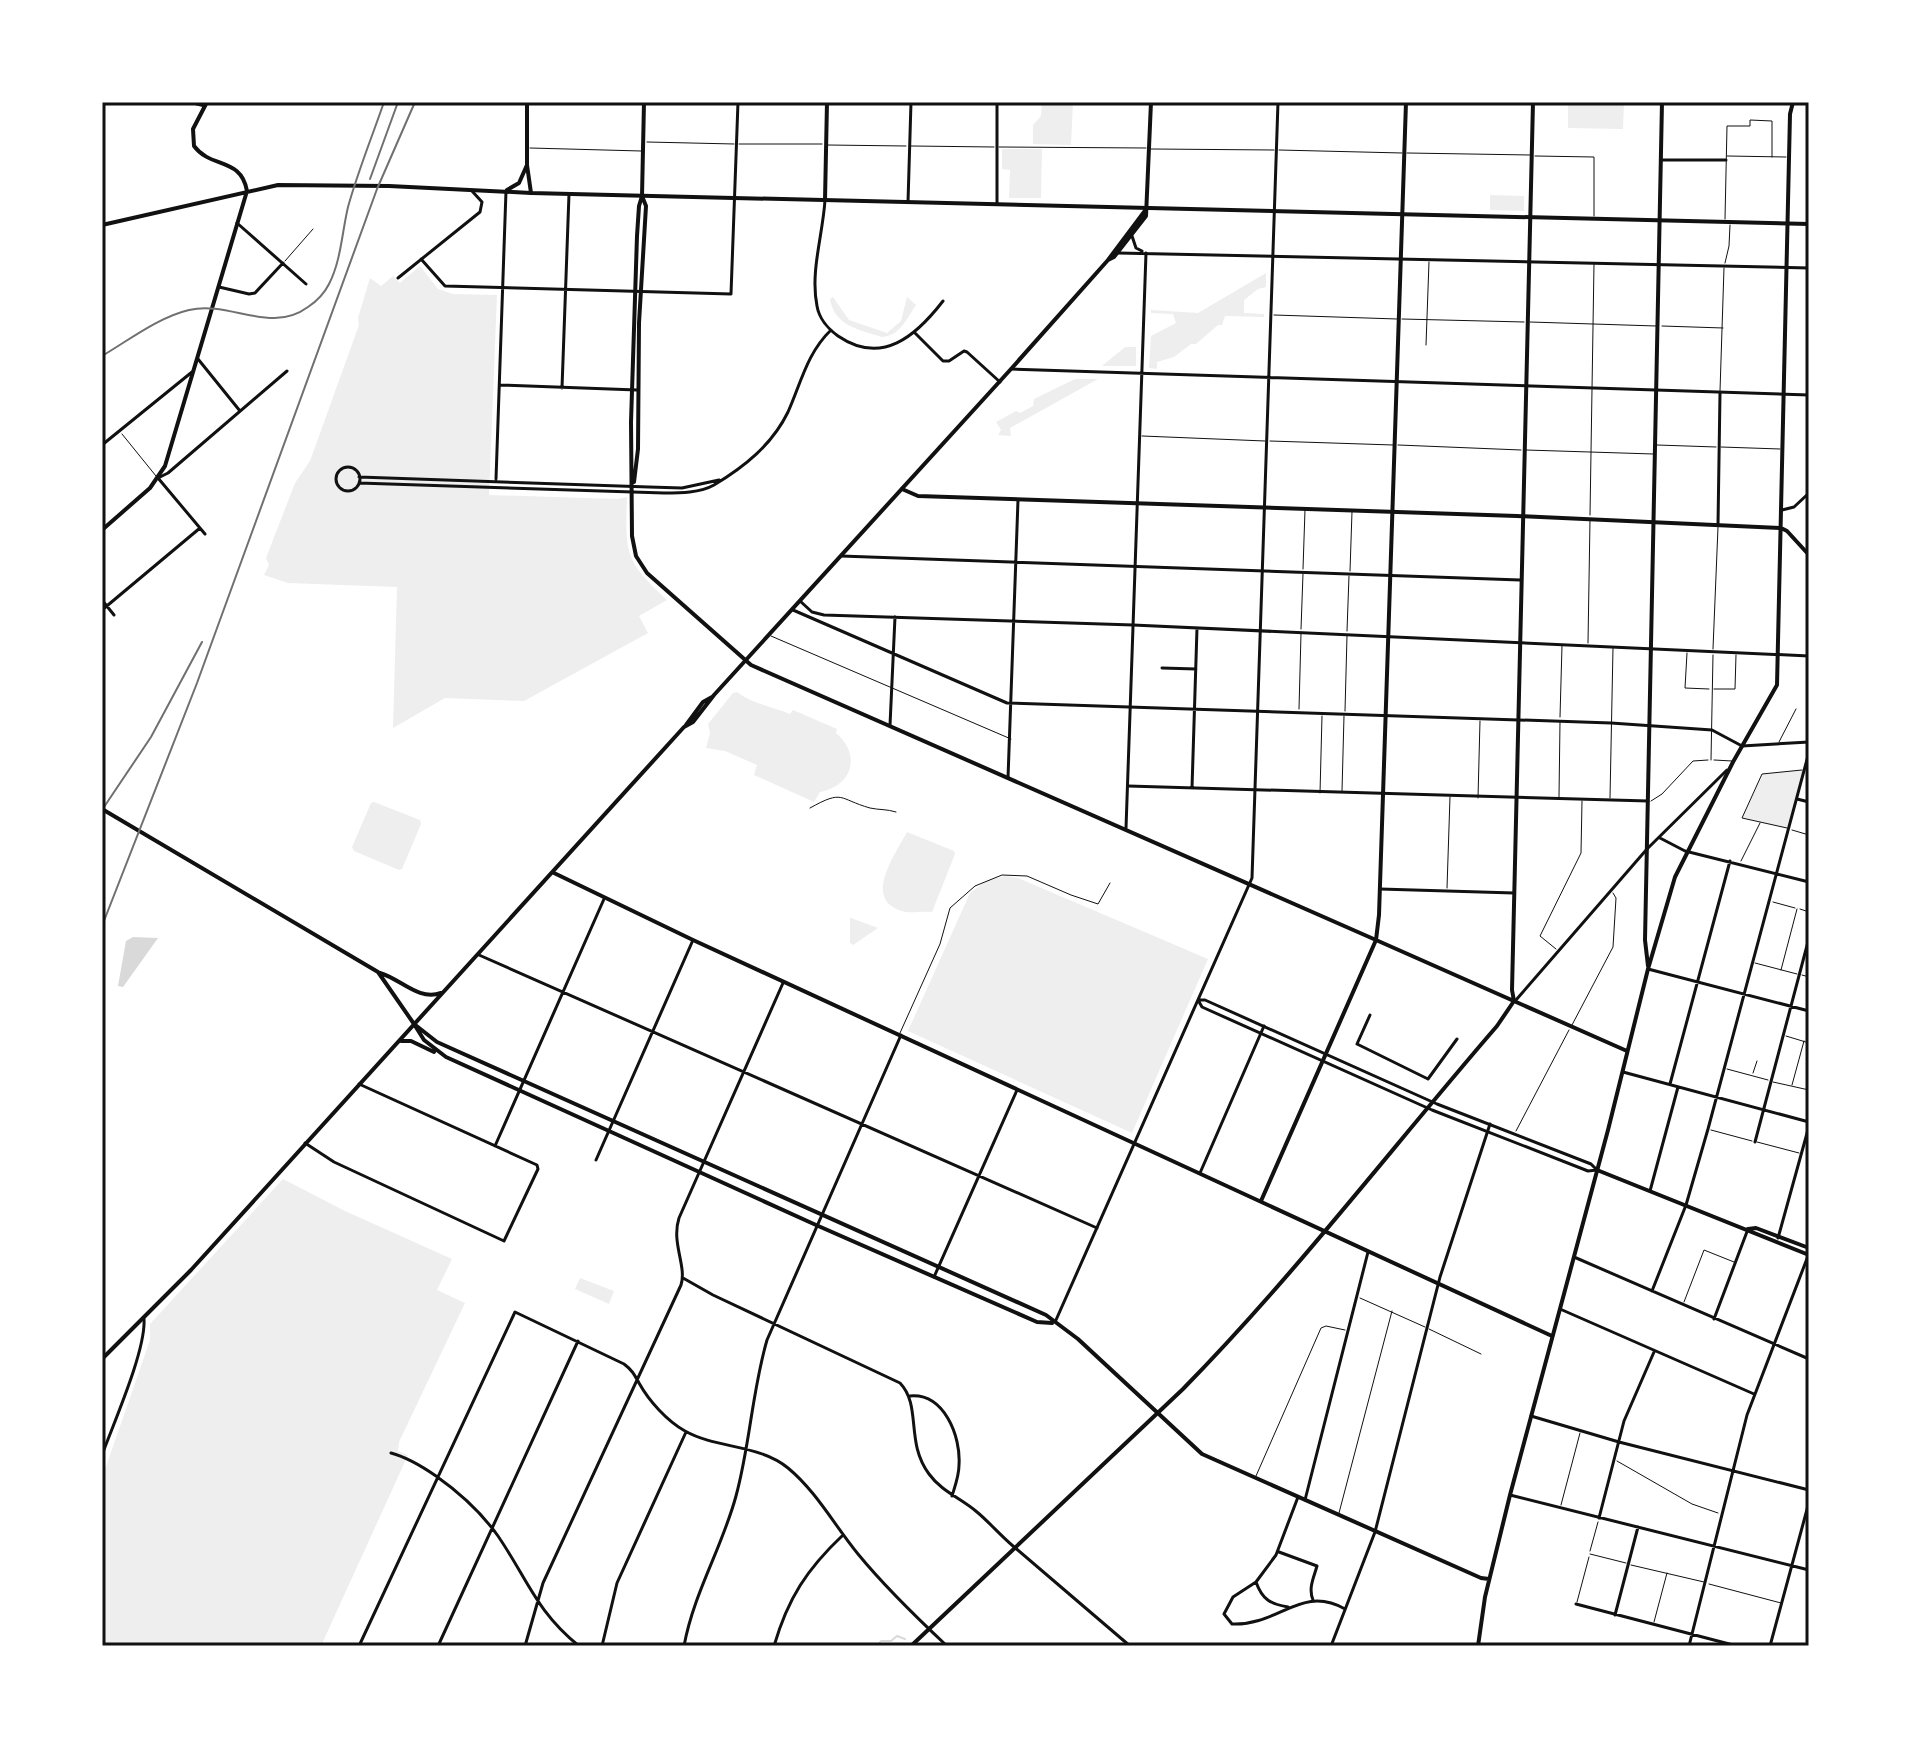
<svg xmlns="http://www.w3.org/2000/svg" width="1911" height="1748" viewBox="0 0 1911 1748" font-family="Roboto,sans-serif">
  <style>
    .green { fill: #eee }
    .water { fill: #d9d9d9 }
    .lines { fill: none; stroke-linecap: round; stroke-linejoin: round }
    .stream { stroke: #d9d9d9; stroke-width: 2 }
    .service { stroke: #111; stroke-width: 1 }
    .minor { stroke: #111; stroke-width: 3 }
    .tertiary { stroke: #111; stroke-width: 3 }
    .secondary { stroke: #111; stroke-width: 4 }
    .primary { stroke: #111; stroke-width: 4 }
    .trunk { stroke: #111; stroke-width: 4 }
    .rail { stroke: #707070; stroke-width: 2 }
    .neatline { fill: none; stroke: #111; stroke-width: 3 }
  </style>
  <rect width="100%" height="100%" fill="#fff"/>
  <!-- green -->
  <path class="green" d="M1042,102h31l-2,43 -38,-1v-19l8,-9z
    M1568,102h56l-1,27 -55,-1z
    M1002,149h40l-1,49h-32l1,-28 -8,-1z
    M1490,195l34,1v15l-34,-1z
    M420,266l18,23 15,5 44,1 -8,200 129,4 9,-2c-2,57 -2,64 40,103l-28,16 9,17 -124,68 -79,-3 -52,30 4,-141 -109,-4 -24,-8 5,-10 -3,-7 29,-75 15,-22 49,-136 -1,-7 12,-40 11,8 12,-10 7,7z
    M1266,273v14l-8,2 -14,11v13l20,1v3l-39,-1 -3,9h-4l-22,19h-5l-17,13 -17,5v7l-8,-1 2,-32 25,-13 -3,-9 -22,-1v-3l47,3z
    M833,297l16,23 38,13 14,-12 6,-24 9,8c-9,13 -16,31 -34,32 -22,-7 -48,-11 -52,-38z
    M1125,347h11v19h-34z
    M1075,379h23l-88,49 1,8 -13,-1 3,-5 -5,-8 20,-11 4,2 13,-7 1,-7z
    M737,692c15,12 35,14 53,22l3,-4 44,19 -1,4c26,22 16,53 -16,59l-6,10 -60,-27 3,-10 -32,-14 -19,-3 4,-15 -2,-9 25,-31z
    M1804,770l-16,59 -46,-11 20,-44z
    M374,802l46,18 1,4 -19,45 -3,1 -45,-19 -2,-4 19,-44z
    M907,832l47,19 1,3 -23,58c-9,-1 -18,1 -26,0 -46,-10 -11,-57 1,-80z
    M1006,876l12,2 190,81 -76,174 -224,-102 62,-138 18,-13z
    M850,918h1l27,10 -25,17 -3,-2z
    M283,1179l62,32 107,48 -15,31 28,13 -66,139 -1,9 10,4 -87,191h-219v-168l48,-138v-16z
    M580,1278l34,13 -5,13 -34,-15z"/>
  <!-- water -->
  <path class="water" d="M133,937l25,1 -35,49 -5,-1 8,-45z"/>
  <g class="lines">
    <!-- stream -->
    <path class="stream" d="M877,1646l4,-5h10l6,-5 8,3"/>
    <!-- service -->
    <path class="service" d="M647,142l87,2
      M739,144h83
      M827,145l79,1
      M911,146l83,1
      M999,147l147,1
      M530,148l111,3
      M1151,149l123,1
      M1279,150l123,3
      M1407,153l123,2
      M1535,156l59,1v59
      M1727,156l59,1
      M1725,219l2,-93h23v-6l22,1v36
      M285,261l28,-32
      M1725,263l4,-17 1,-21
      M1274,315l123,4
      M1402,319l122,3
      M1530,322l126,4
      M1662,326l61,2
      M1426,345l3,-83
      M1720,391l4,-123
      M122,434l34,42
      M1142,436l123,5
      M1270,441l123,4
      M1398,445l123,5
      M1657,445l59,2
      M1721,447l59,2
      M1526,450l127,4
      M1590,515l4,-251
      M1303,569l2,-59
      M1350,571l2,-59
      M1301,629l2,-55
      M1347,631l2,-55
      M771,636l240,103
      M1588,643l2,-123
      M1713,649l5,-122
      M1687,653l-2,35 24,1
      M1714,689h21l1,-34
      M1299,709l2,-75
      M1345,711l2,-75
      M1560,717l2,-71
      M1779,742l17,-33
      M1711,760l2,-105
      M1714,760l18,1
      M1342,791l2,-75
      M1320,793l2,-77
      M1559,797l1,-75
      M1478,798l2,-77
      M1610,798l3,-150
      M1651,801l11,-7 31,-33 15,-1
      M810,808c34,-19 28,-9 60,0 9,2 17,1 26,4
      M1787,828l-45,-10 20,-44 40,-4
      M1792,830l17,5
      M1741,861l19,-38
      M1447,888l3,-91
      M1773,902l22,6
      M1800,909l9,3
      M1556,949l-16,-13 41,-83 1,-52
      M1755,963l42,11
      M1781,970l16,-61
      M1802,975l7,2
      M1572,1025l41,-78 3,-49 -3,-5
      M900,1033l40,-89 10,-36 25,-22 27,-11 25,1 44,19 27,9 12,-21
      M1786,1036l23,7
      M1727,1069l41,11
      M1753,1073l4,-12
      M1773,1082l36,8
      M1792,1085l12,-44
      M1711,1130l41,11
      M1516,1131l53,-101
      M1757,1142l42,11
      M1360,1298l65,29
      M1684,1302l20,-52 30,12
      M1429,1329l52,25
      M1617,1461l75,43 26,9
      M1256,1476l65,-148 5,-2 19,4
      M1561,1505l19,-72
      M1339,1513l53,-202
      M1590,1551l8,-29
      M1590,1554l36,9
      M1631,1565l73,17
      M1709,1584l72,19
      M1577,1602l12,-45
      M1654,1622l13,-49"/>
    <!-- minor -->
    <path class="minor" d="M189,102l16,4
      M102,106l4,-4
      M1662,160h64
      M825,200c-2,34 -15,72 -8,106 2,12 11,23 21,30 44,30 78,0 105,-35
      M908,202l3,-100
      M997,204v-102
      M237,223l69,61
      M1132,236l4,12 6,3
      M1118,253l691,15
      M421,259l24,27 286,8 7,-192
      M398,278l82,-66 2,-10 -10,-11
      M219,287l30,7 6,-1 28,-30
      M915,333l28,28h6l15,-10 3,1 33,30
      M198,359l42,52
      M500,385l137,5
      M562,388l7,-194
      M102,445l90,-73
      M336 479a12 12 0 1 1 24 0a12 12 0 1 1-24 0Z
      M359,477l290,10 33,1 37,-8
      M496,479l10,-288
      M359,483l305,10c16,0 36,0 50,-8 30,-18 58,-40 74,-73 13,-29 19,-59 43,-82
      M1718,525l2,-132
      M205,534l-47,-56 10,-5 119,-102
      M841,556l679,24
      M102,600l12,15
      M800,601l12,11 12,3 309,10 676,31
      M102,610l98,-82
      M793,610l214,93 604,20 101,7 30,16 67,-4
      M1162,668l34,1
      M890,725l5,-108
      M1008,778l10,-278
      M1128,786l520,15
      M1192,788l5,-160
      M1797,799l12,3
      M1660,838l25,13 124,31
      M1647,849l80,-79
      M1380,889l134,4
      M479,955l618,273
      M1648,969l161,42
      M1370,1015l-13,29 71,35 29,-40
      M1623,1072l186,50
      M1670,1084l60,-223
      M1755,1142l54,-204
      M305,1143l29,19 170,79 34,-72 -1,-4 -178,-81
      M495,1146l109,-247
      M596,1160l97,-220
      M1200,1173l64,-147
      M1650,1191l28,-104
      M1778,1238l31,-112
      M1574,1257l235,102
      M934,1277l83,-187
      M683,1278l30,17 187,88c22,23 5,59 29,91 13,18 32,24 48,38 12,10 23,23 36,34 39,33 78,67 117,100
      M1652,1291l34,-86 22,-76 101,-377
      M1560,1309l194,85
      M1714,1319l34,-90
      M910,1396c34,-3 51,40 49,69 0,11 -4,21 -7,31
      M1531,1416l88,26 190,48
      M391,1453c15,4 32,14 45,23 24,17 45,36 62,60 30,44 38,75 81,110
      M102,1455c12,-33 44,-105 42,-136
      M1510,1495l299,75
      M1298,1497l-22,58 -20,27 -23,15 -9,17 8,10c47,2 69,-40 113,-15
      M1305,1500l63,-248
      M1599,1518l25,-97 30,-69
      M1279,1552l38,14c-3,11 -9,22 -4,34
      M1256,1582c6,17 14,22 32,25
      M1576,1604l161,42
      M1615,1615l23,-88
      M359,1646l156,-334 109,52c8,6 10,10 15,19 10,18 28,38 46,48 32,18 74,13 103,37 28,23 47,58 70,86 27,33 58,63 89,92
      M438,1646l140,-305
      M525,1646l18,-63 138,-298c6,-19 -10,-42 -2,-67l104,-235
      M602,1646l15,-63 69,-151
      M684,1646c10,-54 38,-98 52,-150 14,-51 16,-105 31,-156l134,-305
      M774,1646c14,-48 33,-77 69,-111
      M1300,1646h9
      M1331,1646l44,-114 65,-255 50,-153
      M1689,1646l58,-231 61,-159
      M1770,1646l39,-144"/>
    <!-- tertiary -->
    <path class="tertiary" d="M1011,369l798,26
      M1782,510l12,-3 15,-14
      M1126,828l20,-575
      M1198,1000l4,7 230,103 156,61 9,-1
      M1198,1000h7l232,104 154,60 6,6
      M1516,1000l131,-151
      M1056,1320l196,-442 26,-776"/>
    <!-- secondary -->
    <path class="secondary" d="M207,102l-14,27 1,17c17,23 47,11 53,45
      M642,196l-3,10 -2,30 -6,186 1,114 4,20 11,17 104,92 625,275 -115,261
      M825,200l2,-98
      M634,482l4,-33 1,-126 7,-117 -4,-10 2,-94
      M902,489l16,7 599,20 263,12
      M554,873l139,67 859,396
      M1597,1170l212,85
      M1748,1229l8,-1 53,20"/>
    <!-- primary -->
    <path class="primary" d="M1406,102l-27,813 -3,25 251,111
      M507,190l12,-7 8,-18
      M102,225l176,-40 111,1 142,7
      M1108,260l6,-3 32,-41 5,-114
      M1781,528l6,3 22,24
      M102,530l48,-42 15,-22 82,-275
      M686,725l17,-23 9,-5
      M102,809l276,163 36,52 10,16 22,17 370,168 221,97 15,1
      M1648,966l-3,-26 17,-838
      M380,973c21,6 38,28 61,20
      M1514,1001l-2,-11 21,-888
      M414,1024l23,18 20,9 589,264 32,24 124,115 279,124 8,1
      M401,1041h10l23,11
      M102,1359l89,-89 493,-543 9,-5 21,-27 297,-326 97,-109 39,-52
      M911,1646l272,-257c112,-114 210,-243 314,-363l17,-25
      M1478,1646l7,-49 25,-102 98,-365 40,-161 27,-92 58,-115 44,-77 13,-571 3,-12"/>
    <!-- trunk -->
    <path class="trunk" d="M527,102v63l4,28 1278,31"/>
    <!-- rail -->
    <path class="rail" d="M370,179l28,-77
      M102,356c27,-16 57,-39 87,-46 41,-10 81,25 119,-3 9,-6 16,-13 21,-23 12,-23 13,-52 19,-77 10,-36 24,-70 36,-105
      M102,810l49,-73 51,-95
      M102,926l95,-243 180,-494 38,-87"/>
  </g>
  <!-- border -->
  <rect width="1911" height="1748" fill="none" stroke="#ffffff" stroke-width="208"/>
  <rect x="104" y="104" width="1703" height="1540" class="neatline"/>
</svg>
